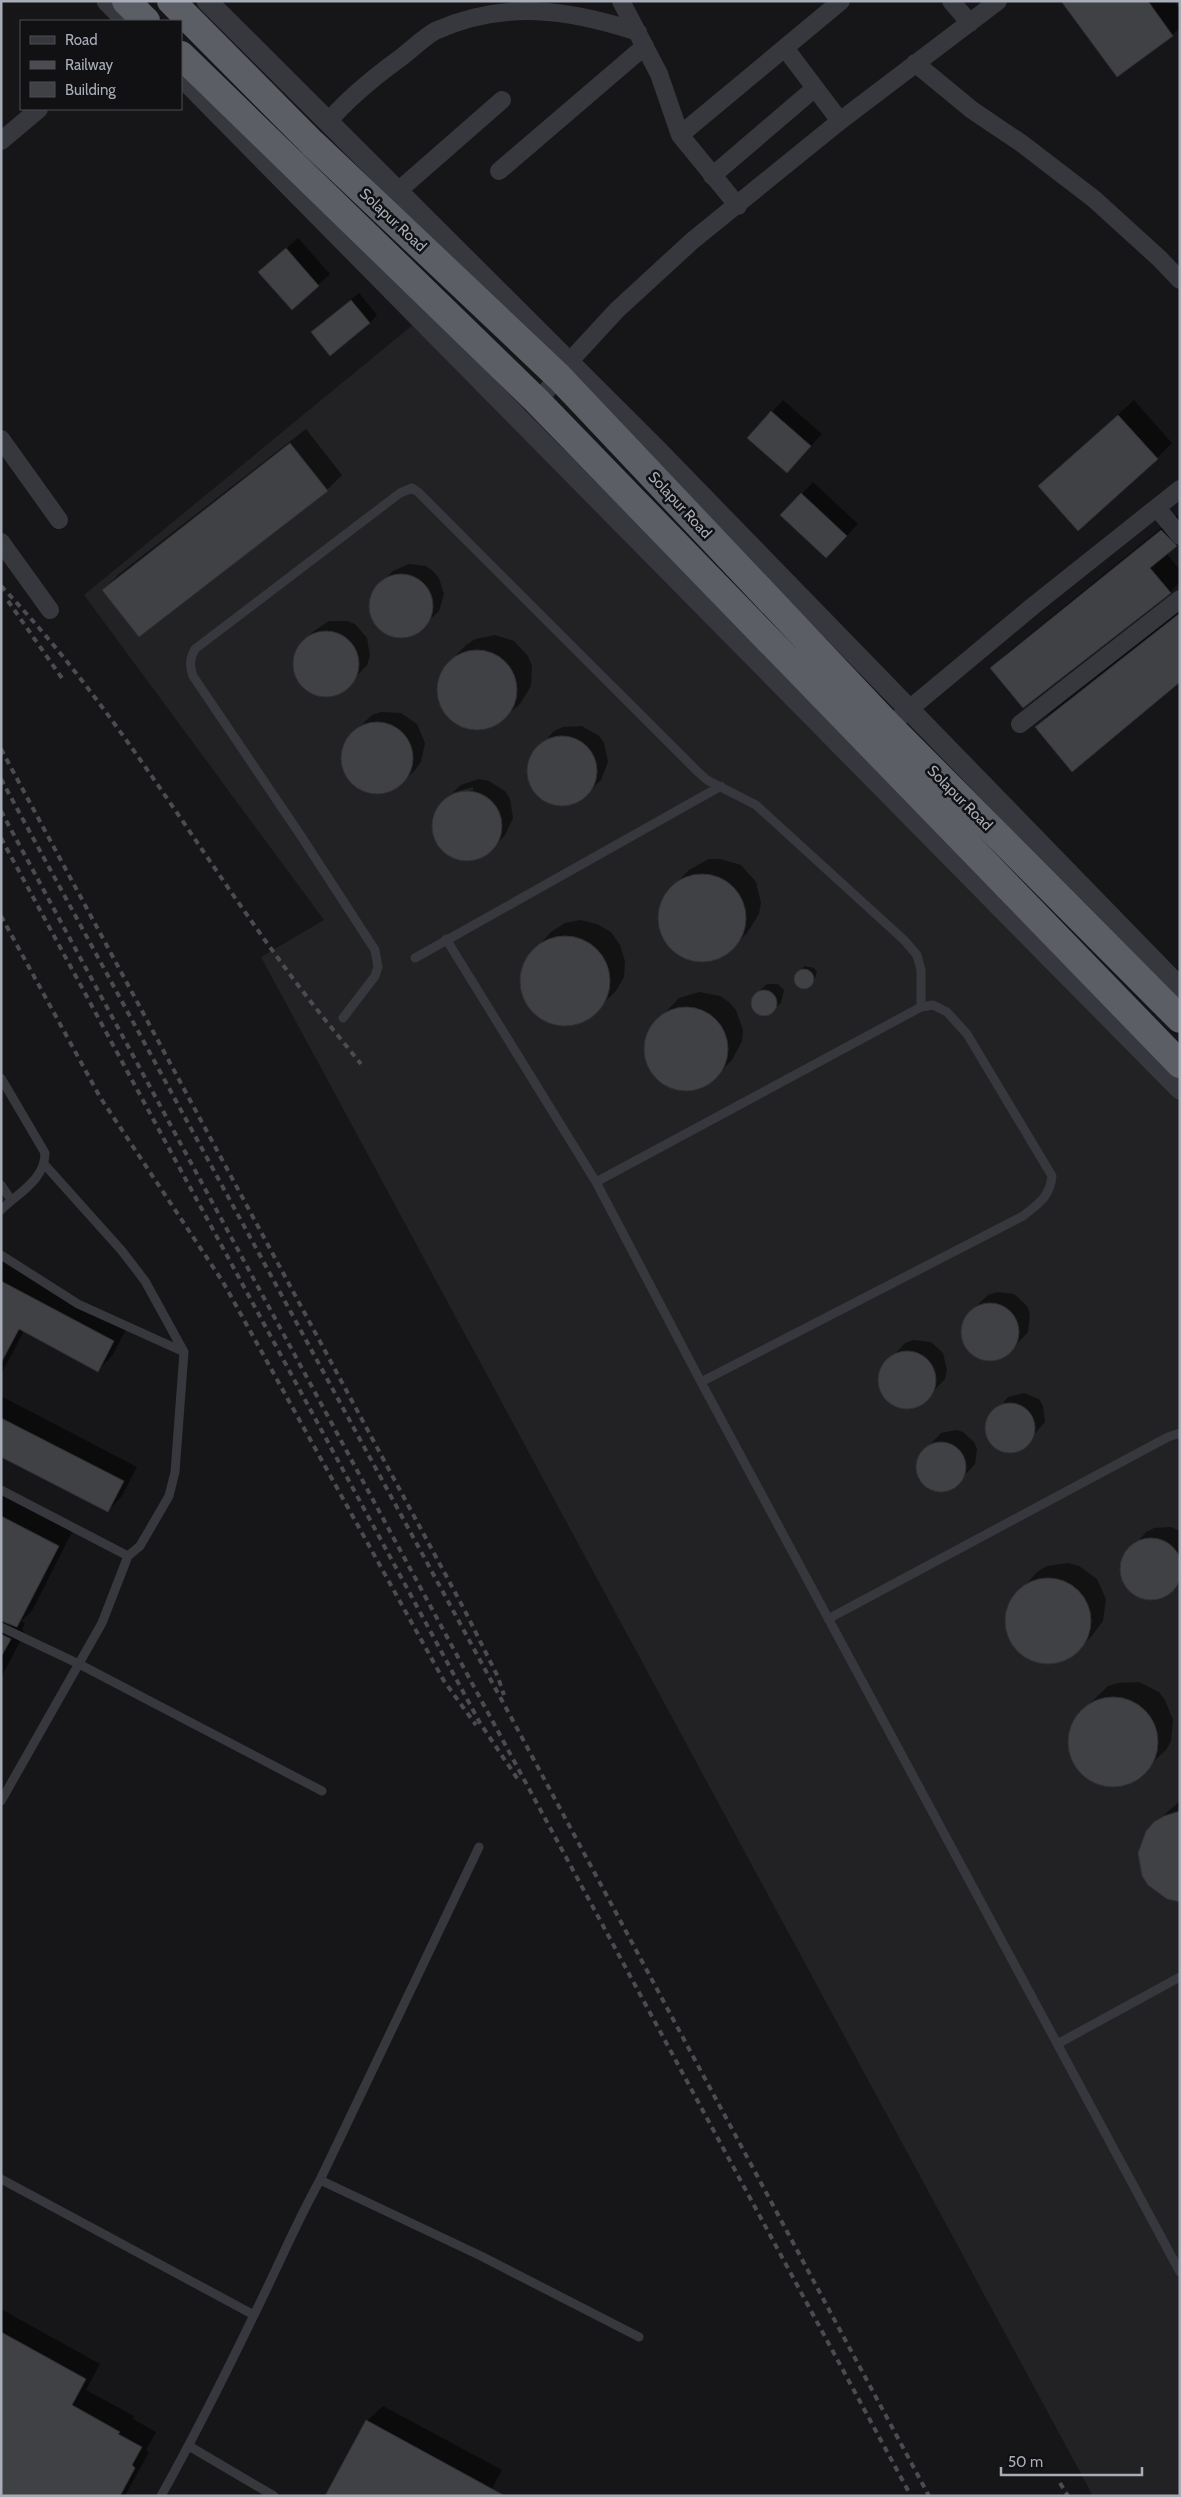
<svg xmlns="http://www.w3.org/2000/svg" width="1181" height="2497" viewBox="0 0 1181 2497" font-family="Cabin,sans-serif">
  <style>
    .built { fill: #222225 }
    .shadow { fill: #0007 }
    .building { fill: #404145; stroke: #303034 }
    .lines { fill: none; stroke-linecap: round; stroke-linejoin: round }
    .service { stroke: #37383d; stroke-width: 9 }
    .minor { stroke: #37383d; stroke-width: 18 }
    .tertiary { stroke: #37383d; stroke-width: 21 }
    .trunk { stroke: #5b5e65; stroke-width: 28 }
    .rail { stroke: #4a4c52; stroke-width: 4; stroke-dasharray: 6 5; stroke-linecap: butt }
    .labels { text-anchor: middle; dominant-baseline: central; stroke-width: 5; stroke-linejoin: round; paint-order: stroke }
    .street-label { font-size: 15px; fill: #a8adb8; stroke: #111113 }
  </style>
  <rect width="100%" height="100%" fill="#161618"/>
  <!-- built -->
  <path class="built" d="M415,323l765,778v1395h-87l-832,-1539 63,-37 -240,-325z"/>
  <!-- shadow -->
  <path class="shadow" d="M1063,1h111l6,8v19l-8,7z
    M298,238l32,36 -38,34 -20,-47z
    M359,293l18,22 -7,8 -50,2z
    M783,400l39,34 -35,38 -39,-34z
    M1134,400l38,43 -15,15 -102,13z
    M306,429l36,46 -15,15 -224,100 16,-16z
    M813,482l45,42 -20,21 -56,-30z
    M1177,515l3,1v26l-14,11 14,17v12l-10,10 -178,76 15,-15z
    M409,564l17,2 7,5 6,7 5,16 -5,17 -25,24 -9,2 -17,-3 -7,-4 -10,-15v-17l10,-15 12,-12z
    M1180,611v69l-144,47 14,-14z
    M329,621h18l8,3 12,14 3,18 -3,9 -24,26 -17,5 -17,-5 -12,-14 -3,-9 3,-17 4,-8 13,-12z
    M495,635l19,6 14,15 4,10 -1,20 -11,18 -25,21 -20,5 -10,-2 -9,-4 -14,-16 -4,-20 1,-9 11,-18 16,-16 9,-6z
    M381,712l20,1 16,11 8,19 -4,19 -6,8 -12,12 -18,10 -9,1 -19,-7 -12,-15 -2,-20 9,-17 20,-19z
    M582,726l17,10 5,7 4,19 -7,18 -19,19 -19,6 -18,-4 -13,-14 -4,-19 2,-9 24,-28 9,-4z
    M479,779l10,2 16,10 5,8 3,19 -8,17 -12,13 -16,10h-19l-9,-4 -13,-14 -3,-10 3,-19 13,-14 24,-7v-3l-21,6 9,-8z
    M709,859h11l21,6 15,17 5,21 -2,11 -12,19 -16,16 -9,7 -22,4 -21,-6 -8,-8 -7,-9 -5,-21 2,-11 12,-19 16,-16z
    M581,920l16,4 14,8 9,13 5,16 -1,16 -8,14 -28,27 -15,6h-16l-15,-6 -12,-11 -8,-14 -1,-16 4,-16 26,-29 14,-9z
    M805,966l9,2 3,4 -3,9 -12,7 -7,-4 3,-12z
    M767,984h11l6,6 -3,13 -13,11 -10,-1 -6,-8 3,-10z
    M699,992l21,4 9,6 7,8 7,20 -1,11 -10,19 -16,16 -17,11 -11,2 -20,-4 -9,-6 -12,-18 -2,-10 4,-21 30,-32z
    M3,1260l125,66 -16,30 -14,14 -74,-39 -23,44v-113z
    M997,1292l17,2 13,12 3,8 -2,18 -24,25 -17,3 -16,-7 -5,-7 -4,-17 7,-16 19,-18z
    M913,1340l18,2 12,11 4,17 -2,9 -24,25 -17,3 -8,-2 -13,-11 -3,-8 2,-18 23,-25z
    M1024,1393l15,6 4,7 2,16 -22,25 -15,5 -8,-3 -11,-11 -2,-16 21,-25z
    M1,1396l136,71 -15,29 -14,15 -107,-56z
    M956,1430l7,2 11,10 3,7 -2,15 -22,24 -15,3 -7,-2 -12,-10 -2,-7 2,-16 22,-23z
    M1,1492l72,38 -41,81 -11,10 4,2 -3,7 3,2 -24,46z
    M1171,1527l9,4v52l-18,14 -17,1 -8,-3 -12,-12 -3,-17 2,-8 22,-26 8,-4z
    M1068,1563l11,3 18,13 9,20 -3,22 -13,17 -25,22 -22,3 -11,-2 -17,-13 -9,-21 2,-21 29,-34 10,-6z
    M1139,1682l20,10 6,8 8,20 -2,21 -5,9 -32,30 -10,4h-21l-19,-9 -7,-8 -8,-20v-11l7,-19 32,-31 10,-3z
    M1180,1801v99l-25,-77z
    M1,2309l99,55 -14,26 48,26 -1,3 23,13 -10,18 3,2 -24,44h-124z
    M383,2406l119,64 -14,26 -121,-75z"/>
  <!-- building -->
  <path class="building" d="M1061,1h87l25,35 -56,41z
    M286,248l33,38 -27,24 -34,-38z
    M351,300l19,23 -40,33 -19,-24z
    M771,411l40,35 -24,27 -40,-35z
    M1118,415l40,44 -80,72 -40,-45z
    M290,443l38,48 -189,146 -37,-47z
    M801,493l46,43 -21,22 -46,-43z
    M1161,530l16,16 -27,22 21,25 -148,115 -33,-40z
    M369 606a32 32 0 1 1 64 0a32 32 0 1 1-64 0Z
    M1180,613v69l-108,90 -37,-45z
    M293 664a33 33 0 1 1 66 0a33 33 0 1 1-66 0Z
    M437 690a40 40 0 1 1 80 0a40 40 0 1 1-80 0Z
    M341 758a36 36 0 1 1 72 0a36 36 0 1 1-72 0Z
    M527 771a35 35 0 1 1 70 0a35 35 0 1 1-70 0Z
    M432 826a35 35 0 1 1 70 0a35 35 0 1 1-70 0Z
    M658 918a44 44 0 1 1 88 0a44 44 0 1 1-88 0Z
    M520 981a45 45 0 1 1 90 0a45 45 0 1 1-90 0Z
    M794 979a10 10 0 1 1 20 0a10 10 0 1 1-20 0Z
    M751 1003a13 13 0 1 1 26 0a13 13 0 1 1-26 0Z
    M644 1049a42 42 0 1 1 84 0a42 42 0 1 1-84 0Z
    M1,1281l113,60 -16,31 -79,-43 -18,34z
    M961 1332a29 29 0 1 1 58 0a29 29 0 1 1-58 0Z
    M878 1380a29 29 0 1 1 58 0a29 29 0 1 1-58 0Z
    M985 1428a25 25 0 1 1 50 0a25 25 0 1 1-50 0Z
    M1,1418l123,63 -16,31 -107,-55z
    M916 1467a25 25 0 1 1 50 0a25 25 0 1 1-50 0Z
    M1,1516l58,30 -42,81 -16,-6z
    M1120 1569a31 31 0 1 1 62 0a31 31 0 1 1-62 0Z
    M1005 1621a43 43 0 1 1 86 0a43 43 0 1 1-86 0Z
    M1,1634l10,5 -10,18z
    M1068 1742a45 45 0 1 1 90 0a45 45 0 1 1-90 0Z
    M1180,1811v91l-13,-3 -19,-14 -6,-9 -4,-23 8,-22 8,-9 10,-6z
    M1,2332l85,47 -14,26 48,27 -2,2 24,13 -10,18 3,3 -15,28h-119z
    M366,2420l139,76h-180z"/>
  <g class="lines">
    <!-- service -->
    <path class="service" d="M446,939l150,243 105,200 479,890
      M415,958l306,-172
      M343,1018l32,-42 3,-9 -3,-17 -74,-114 -108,-160c-4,-11 -3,-18 2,-27l205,-156 12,-5 6,4 279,279 10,9 49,25 148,135 13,15 4,15v37
      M1,1078l44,75c0,27 -27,40 -44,57
      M596,1182l325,-175 12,-2 14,7 20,22 85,142c-2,21 -14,28 -29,40l-322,166
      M1,1185l10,15
      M1,1255l77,49 106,48
      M1,1490l127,66
      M828,1619l340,-182 12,-4
      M1,1627l78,37 243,127
      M1,1801l101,-178 26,-67 12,-10 29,-50 6,-24 9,-120 -39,-71 -23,-30 -77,-86
      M1059,2043l121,-66
      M1,2179l253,136
      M320,2180l161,76 158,81
      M189,2446l85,50
      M161,2496c33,-59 63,-119 92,-179 23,-46 42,-92 67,-137l159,-333"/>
    <!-- minor -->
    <path class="minor" d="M621,1l38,73 21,61 58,71
      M951,1l19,22
      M785,48l55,73
      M915,63l57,47 49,33 73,56 66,60 20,21
      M328,122c21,-25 45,-44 71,-63 12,-9 24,-21 36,-28 69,-31 133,-22 203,1
      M680,135l161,-134
      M1,141l38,-32
      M499,171l146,-125
      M712,176l103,-88
      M398,191l104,-91
      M537,401l22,-24 10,-15 48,-52 75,-69 148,-120 158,-120
      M1,439l58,81
      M1158,509l22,27
      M1,542l49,68
      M1020,724l160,-125
      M889,726l144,-120 147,-117"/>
    <!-- tertiary -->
    <path class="tertiary" d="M107,1l20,20
      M207,1l448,447 525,540
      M181,76l999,1013"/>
    <!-- trunk -->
    <path class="trunk" d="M126,1l20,20
      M171,1l141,142 247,234 330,349 291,293
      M181,55l356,346 643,663"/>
    <!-- rail -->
    <path class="rail" d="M1,586c111,116 190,255 285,383 24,33 50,64 75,95
      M8,601l56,80
      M1,749l463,860 34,68 6,18
      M1,779l511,940 417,777
      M1,811l910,1685
      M1,838l479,885 39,58
      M1,916l99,181 123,185 221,399 32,44
      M1060,2483l8,13"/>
  </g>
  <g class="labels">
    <!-- street labels -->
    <g class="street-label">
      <text transform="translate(393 220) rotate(43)">Solapur Road</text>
      <text transform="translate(680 505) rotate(47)">Solapur Road</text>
      <text transform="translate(960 798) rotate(45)">Solapur Road</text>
    </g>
  </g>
  <!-- border -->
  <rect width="1181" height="2497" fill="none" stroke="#a8adb8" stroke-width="5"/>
  <!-- legend -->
  <rect x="20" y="20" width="162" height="90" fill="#111113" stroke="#4d4f55"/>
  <rect x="30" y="36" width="25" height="8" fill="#37383d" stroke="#4d4f55"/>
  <text x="65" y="45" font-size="15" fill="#a8adb8">Road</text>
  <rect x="30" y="61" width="25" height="8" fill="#4a4c52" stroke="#4d4f55"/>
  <text x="65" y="70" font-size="15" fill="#a8adb8">Railway</text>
  <rect x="30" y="82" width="25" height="15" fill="#404145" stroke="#4d4f55"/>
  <text x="65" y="95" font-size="15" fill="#a8adb8">Building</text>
  <!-- scale -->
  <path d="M1001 2467v8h141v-8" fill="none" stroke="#a8adb8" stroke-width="2.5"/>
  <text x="1008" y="2467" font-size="15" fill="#a8adb8" stroke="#111113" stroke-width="4" paint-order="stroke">50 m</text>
</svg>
